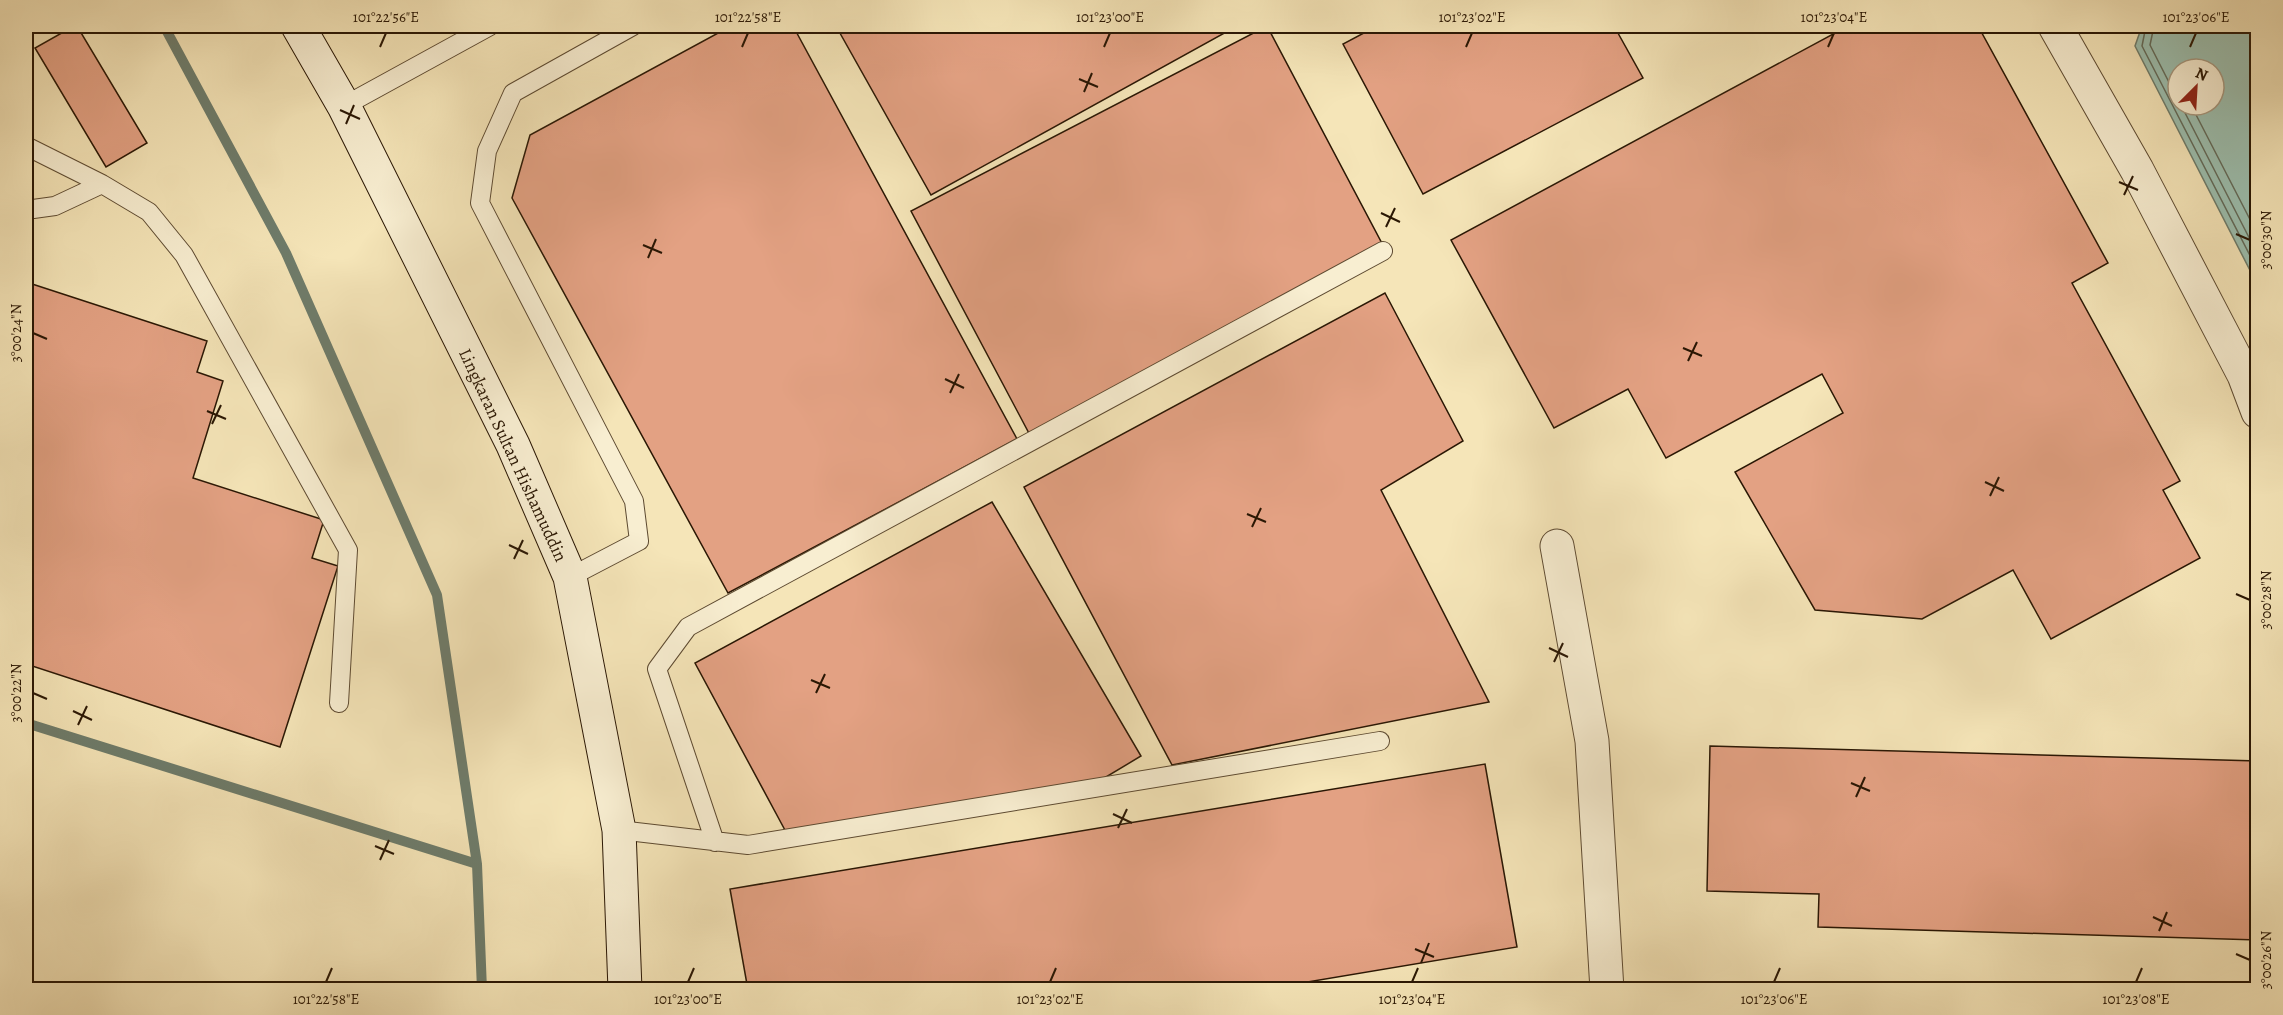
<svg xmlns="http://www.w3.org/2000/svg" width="2283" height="1015" viewBox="0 0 2283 1015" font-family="Alegreya,serif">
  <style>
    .water { fill: #9cbfaf; stroke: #6e7c6b; stroke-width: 1.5; fill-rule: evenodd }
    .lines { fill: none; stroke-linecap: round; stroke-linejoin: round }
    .shore { stroke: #636b5a; stroke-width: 1.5 }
    .stream { stroke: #6e7c6b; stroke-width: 10 }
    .building { fill: #e3a183; stroke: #2a1704; stroke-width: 1.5 }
    .lane-casing { stroke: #5d4a31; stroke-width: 20 }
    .street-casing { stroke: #5d4a31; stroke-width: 35 }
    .secondary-casing { stroke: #2a1704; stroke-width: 35 }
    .lane { stroke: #f8eed1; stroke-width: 18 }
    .street { stroke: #f8eed1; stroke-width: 33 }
    .secondary { stroke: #f8eed1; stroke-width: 33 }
    .ticks { fill: none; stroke: #2a1704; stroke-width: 2 }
    .labels { text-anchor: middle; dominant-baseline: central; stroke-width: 4.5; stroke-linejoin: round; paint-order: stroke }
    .street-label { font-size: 18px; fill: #2a1704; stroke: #f8eed1 }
    .neatline { fill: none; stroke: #2a1704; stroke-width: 2 }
    .ticks-label { font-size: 15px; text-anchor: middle; fill: #2a1704 }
  </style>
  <rect width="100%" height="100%" fill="#f5e5b8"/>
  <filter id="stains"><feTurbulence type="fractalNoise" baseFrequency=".00333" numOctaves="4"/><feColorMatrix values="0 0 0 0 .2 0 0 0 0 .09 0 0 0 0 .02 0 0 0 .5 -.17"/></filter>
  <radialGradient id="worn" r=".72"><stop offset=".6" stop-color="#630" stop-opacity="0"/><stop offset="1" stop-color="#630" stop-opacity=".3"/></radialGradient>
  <!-- water -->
  <path class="water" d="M2142,26h115v258l-122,-238zM2178,69h36v36h-36z"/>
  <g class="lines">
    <!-- shore -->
    <path class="shore" d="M2146,26l-4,20 116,225
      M2154,26l-4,19 28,55
      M2181,105l77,150
      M2191,105l67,130"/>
    <!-- stream -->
    <path class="stream" d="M164,26l122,227 151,342 40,269 5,126
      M26,723l451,141"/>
  </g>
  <!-- building -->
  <path class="building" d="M74,26h3l70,117 -41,24 -71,-119z
    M731,26h62l224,413 -289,154 -216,-395 18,-63z
    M836,26h392l2,4 -299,165z
    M1267,26l119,225 -355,186 -120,-226z
    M1377,26h237l29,52 -220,116 -80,-150z
    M1848,26h130l130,237 -36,20 108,198 -17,9 37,68 -149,81 -38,-69 -91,49 -107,-9 -80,-138 108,-59 -21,-39 -156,84 -38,-69 -74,39 -103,-188z
    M26,282l181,59 -10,31 26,9 -30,97 131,42 -12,38 26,8 -58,181 -254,-83z
    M1385,293l78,148 -82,49 108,212 -317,63 -148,-278z
    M992,502l149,254 -45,27 -310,49 -91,-169z
    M1710,746l548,15v179l-440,-13 1,-33 -112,-3z
    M1485,764l32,183 -257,43h-512l-18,-101z"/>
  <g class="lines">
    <defs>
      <path id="lane" d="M344,106l146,-80
        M26,146l76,38 47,28 35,43 164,295 -9,153
        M26,210l29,-4 47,-22
        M570,577l69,-36 -5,-40 -154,-298 7,-52 26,-58 120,-67
        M619,830l129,15 632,-104
        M715,842l-58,-173 31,-42 695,-376"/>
      <path id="street" d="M2055,26l82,144 107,205 14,37
        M1557,546l35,195 15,249"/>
      <path id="secondary" d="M298,26l46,80 169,339 57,132 49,253 6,160"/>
    </defs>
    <!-- lane casing -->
    <use href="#lane" class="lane-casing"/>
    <!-- street casing -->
    <use href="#street" class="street-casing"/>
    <!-- secondary casing -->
    <use href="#secondary" class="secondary-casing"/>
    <!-- lane -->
    <use href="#lane" class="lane"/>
    <!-- street -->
    <use href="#street" class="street"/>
    <!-- secondary -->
    <use href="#secondary" class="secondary"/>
  </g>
  <!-- ticks -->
  <path class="ticks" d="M380,47l6,-14M742,47l6,-14M1104,47l6,-14M1466,47l6,-14M1828,47l6,-14M2190,47l6,-14M1079,79l19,8M1084,92l8,-19M340,110l20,9M346,124l8,-19M2119,182l19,8M2124,195l9,-19M1381,213l19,9M1386,227l9,-19M2236,234l14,6M643,245l19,8M648,258l8,-19M33,333l14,6M1683,348l19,8M1688,361l9,-19M945,379l19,9M950,393l9,-19M207,411l19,8M212,424l9,-19M1985,482l19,9M1990,496l9,-19M1247,514l19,8M1252,527l9,-19M509,545l19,9M514,559l9,-19M2236,594l14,6M1549,648l19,9M1554,662l9,-19M811,680l19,8M33,693l14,6M816,693l9,-19M73,711l19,9M78,725l9,-19M1851,783l19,8M1856,797l9,-20M1113,814l19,9M1118,828l9,-19M375,846l19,8M380,860l9,-20M2153,917l19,9M2159,931l8,-19M1415,949l19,8M2236,954l14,6M1421,963l8,-20M326,982l6,-14M688,982l6,-14M1050,982l6,-14M1412,982l6,-14M1774,982l6,-14M2136,982l6,-14"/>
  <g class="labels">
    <!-- street labels -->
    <g class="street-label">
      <text transform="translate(513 455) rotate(65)">Lingkaran Sultan Hishamuddin</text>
    </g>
  </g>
  <!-- margin -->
  <rect width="2283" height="1015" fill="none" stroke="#f5e5b8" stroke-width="66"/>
  <!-- north arrow -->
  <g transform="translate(2196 87) rotate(24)"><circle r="28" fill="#f8eed1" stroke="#a6987f" stroke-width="1.5"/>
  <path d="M0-4.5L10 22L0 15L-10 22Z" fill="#8f2418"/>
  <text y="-9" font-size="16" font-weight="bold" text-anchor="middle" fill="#2a1704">N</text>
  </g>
  <rect x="33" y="33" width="2217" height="949" class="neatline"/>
  <g class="ticks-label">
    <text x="386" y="22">101°22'56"E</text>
    <text x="748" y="22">101°22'58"E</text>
    <text x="1110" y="22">101°23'00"E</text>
    <text x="1472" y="22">101°23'02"E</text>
    <text x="1834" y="22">101°23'04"E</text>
    <text x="2196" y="22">101°23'06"E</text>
    <text transform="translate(2266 240) rotate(-90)" y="5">3°00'30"N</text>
    <text transform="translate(16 333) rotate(-90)" y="5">3°00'24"N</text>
    <text transform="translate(2266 600) rotate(-90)" y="5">3°00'28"N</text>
    <text transform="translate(16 693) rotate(-90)" y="5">3°00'22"N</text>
    <text transform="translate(2266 960) rotate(-90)" y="5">3°00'26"N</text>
    <text x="326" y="1004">101°22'58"E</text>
    <text x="688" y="1004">101°23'00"E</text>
    <text x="1050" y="1004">101°23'02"E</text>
    <text x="1412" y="1004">101°23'04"E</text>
    <text x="1774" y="1004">101°23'06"E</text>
    <text x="2136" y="1004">101°23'08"E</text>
  </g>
  <rect width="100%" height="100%" filter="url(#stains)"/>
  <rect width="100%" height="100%" fill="url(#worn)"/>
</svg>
